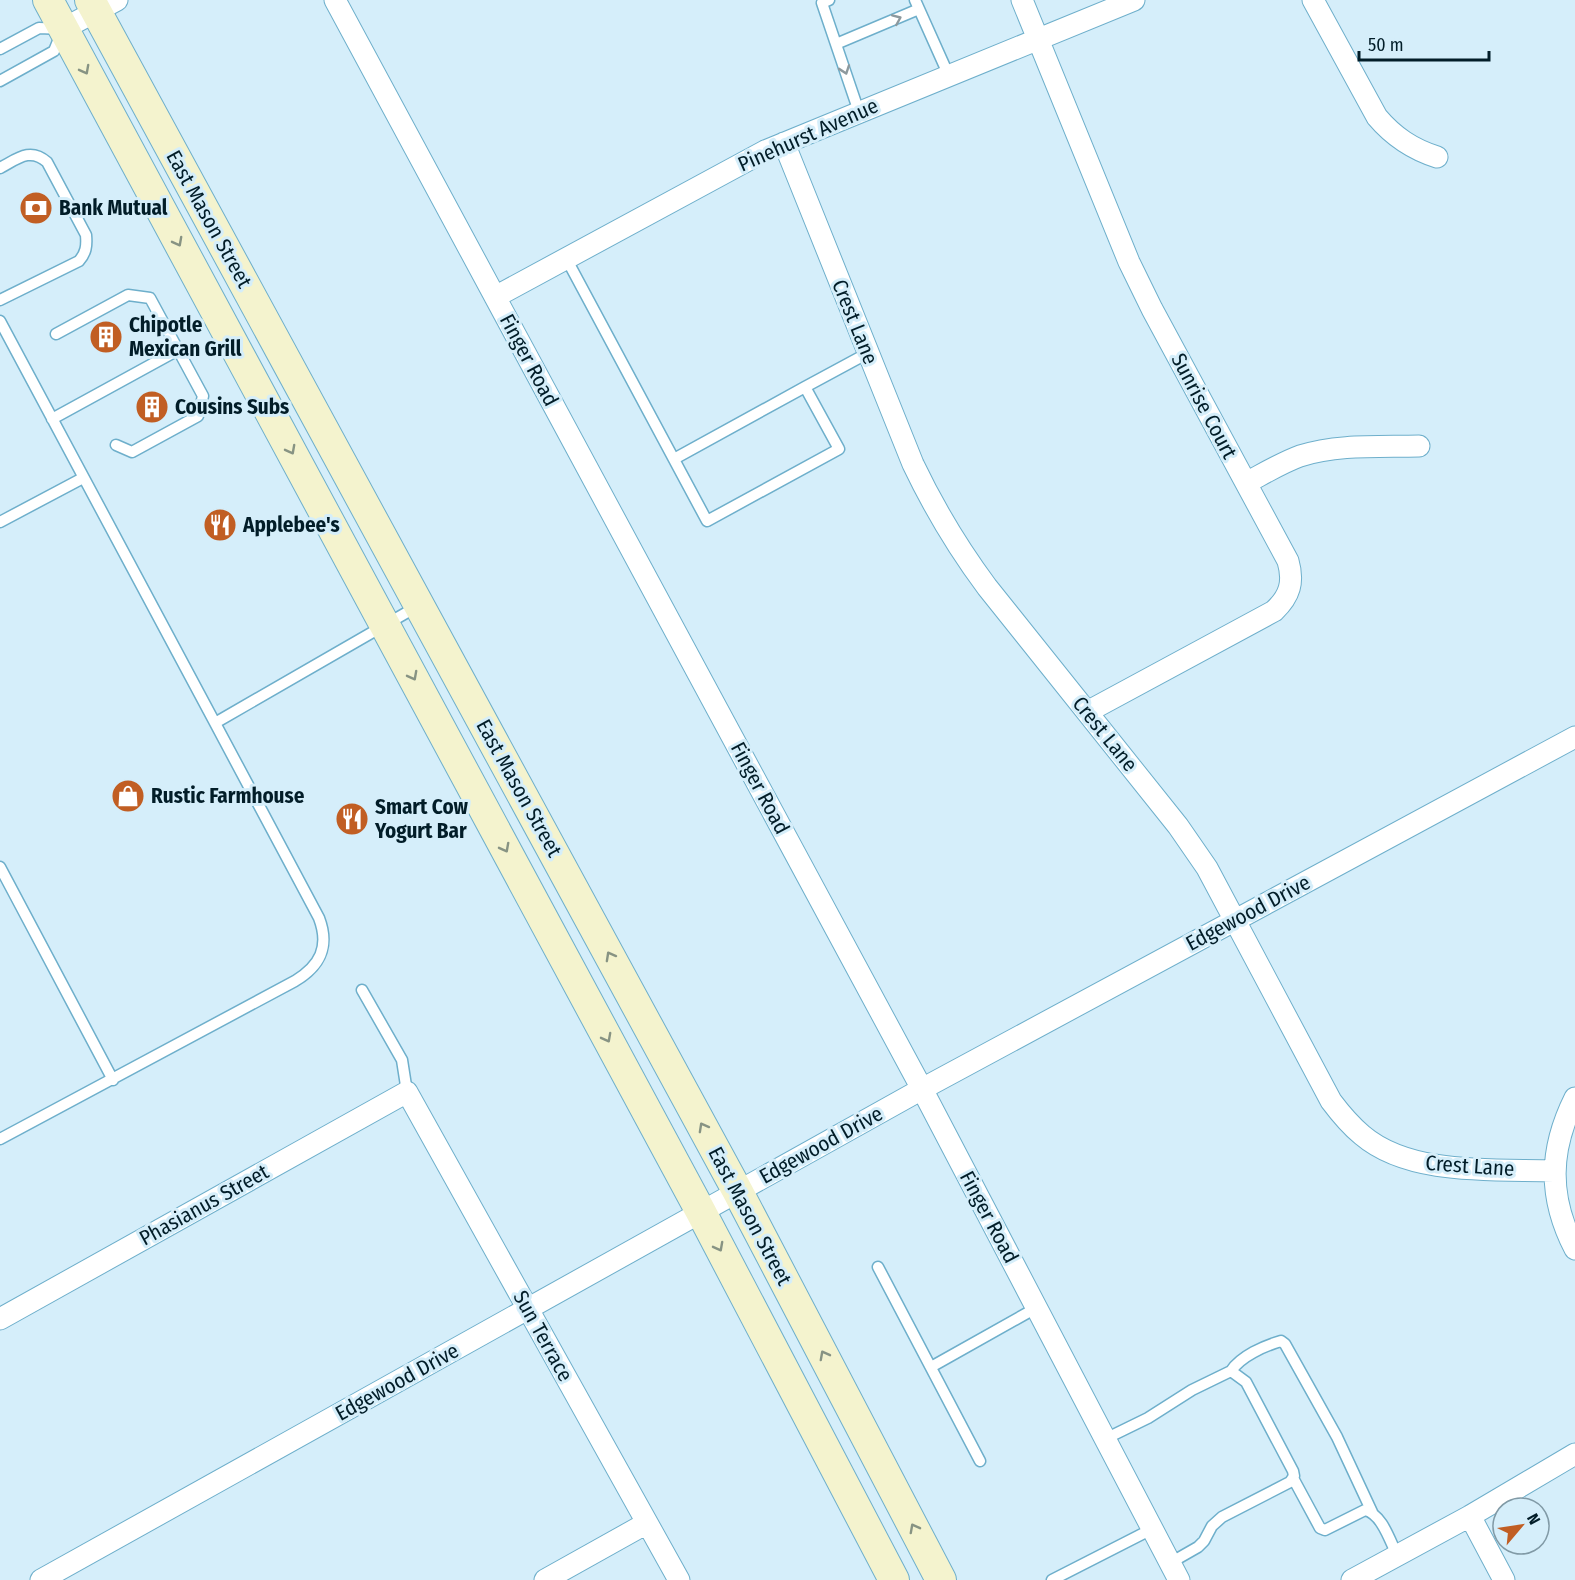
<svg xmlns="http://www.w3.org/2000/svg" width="1575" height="1580" viewBox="0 0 1575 1580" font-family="'Fira Sans Condensed',sans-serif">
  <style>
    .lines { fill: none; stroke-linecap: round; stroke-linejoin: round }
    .service-casing { stroke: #6eafcb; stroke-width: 13 }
    .minor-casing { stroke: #6eafcb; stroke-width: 23 }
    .secondary-casing { stroke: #6eafcb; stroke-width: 32 }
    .service { stroke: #fff; stroke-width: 10 }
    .minor { stroke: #fff; stroke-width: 21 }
    .secondary { stroke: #f4f3ce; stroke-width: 30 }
    .oneway { stroke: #8d999e }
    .oneway2 { stroke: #879383 }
    .labels { text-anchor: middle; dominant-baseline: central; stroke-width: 6; stroke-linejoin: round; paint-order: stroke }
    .street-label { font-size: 21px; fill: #021d28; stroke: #d5eefa }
    .poi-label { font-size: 21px; font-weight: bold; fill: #021d28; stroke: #d5eefa; text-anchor: start }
  </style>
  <rect width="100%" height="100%" fill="#d5eefa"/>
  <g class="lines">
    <defs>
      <path id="service" d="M829,0l-7,3 37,109
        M915,0l34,76
        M836,44l83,-35
        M0,49l39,-21 24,1 -9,22 -54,30
        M0,168c17,-9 30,-21 47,-6l39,73c1,11 0,18 -7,26l-79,39
        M566,258l141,263 132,-72 -34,-62 63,-34
        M0,321l215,402 203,-117
        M56,334l72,-39 22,3 53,98 -5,20 -66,36 -16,-7
        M52,419l126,-69
        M674,459l131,-72
        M0,522l83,-44
        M0,867l113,213
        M362,990l40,70 5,32
        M0,1139l295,-158c25,-15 35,-34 24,-63l-104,-195
        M878,1267l102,194
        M931,1367l105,-59
        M1231,1371c10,-15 33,-25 50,-30l4,3 52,93 35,75
        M1105,1439l43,-21 44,-28 39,-19 15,11 47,89 1,5 -4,6 -68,35 -10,9 -8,15 -6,6 -28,16
        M1293,1478l27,50 5,2 40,-20c17,4 25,31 32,45
        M1052,1580l100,-51"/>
      <path id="minor" d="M335,0l587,1089 257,491
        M1022,0l107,262 23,47 136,252c6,21 2,35 -14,50l-187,101
        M1313,0l64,117c17,20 35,32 60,40
        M63,29l54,-29
        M784,143l129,321c21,44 45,84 74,123l191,239 29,42 124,233c9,12 19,24 31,34 48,41 132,34 192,36
        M495,297l270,-146 369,-151
        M1246,483c17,-9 35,-20 54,-27 38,-12 79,-9 119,-10
        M1575,1098c-26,52 -27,99 0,151
        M0,1319l407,-227 272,488
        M1470,1516l34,64
        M41,1580l881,-491 653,-352
        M545,1580l102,-57
        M1352,1580l118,-64 105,-62"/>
      <path id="secondary" d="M48,0l653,1212 193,368
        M90,0l648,1192 203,388"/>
    </defs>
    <!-- service casing -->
    <use href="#service" class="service-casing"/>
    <!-- minor casing -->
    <use href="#minor" class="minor-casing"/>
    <!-- secondary casing -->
    <use href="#secondary" class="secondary-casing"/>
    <!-- service -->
    <use href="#service" class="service"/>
    <!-- minor -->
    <use href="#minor" class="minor"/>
    <!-- secondary -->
    <use href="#secondary" class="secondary"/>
  </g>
  <!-- one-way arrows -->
  <defs><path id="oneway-chevron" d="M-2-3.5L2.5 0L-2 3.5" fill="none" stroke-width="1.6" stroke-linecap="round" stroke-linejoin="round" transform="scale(1.5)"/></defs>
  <g class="oneway">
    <use href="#oneway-chevron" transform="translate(897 19) rotate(-23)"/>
    <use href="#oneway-chevron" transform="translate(845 70) rotate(71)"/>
  </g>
  <g class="oneway2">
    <use href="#oneway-chevron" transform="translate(85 70) rotate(62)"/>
    <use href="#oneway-chevron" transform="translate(178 242) rotate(62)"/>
    <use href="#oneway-chevron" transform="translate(291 450) rotate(62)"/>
    <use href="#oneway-chevron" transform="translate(413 676) rotate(62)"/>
    <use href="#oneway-chevron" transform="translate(505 848) rotate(62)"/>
    <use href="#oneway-chevron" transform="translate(610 956) rotate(-119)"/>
    <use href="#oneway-chevron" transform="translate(607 1038) rotate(62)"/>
    <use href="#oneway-chevron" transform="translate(703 1127) rotate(-119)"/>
    <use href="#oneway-chevron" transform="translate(719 1247) rotate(62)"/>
    <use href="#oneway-chevron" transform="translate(824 1355) rotate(-118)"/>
    <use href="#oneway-chevron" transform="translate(914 1528) rotate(-118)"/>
  </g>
  <!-- icons -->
  <defs>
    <symbol id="bank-disc" viewBox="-11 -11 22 22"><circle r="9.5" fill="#c15e23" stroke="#d5eefa"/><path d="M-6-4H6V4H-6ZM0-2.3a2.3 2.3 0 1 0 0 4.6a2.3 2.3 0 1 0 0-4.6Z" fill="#fff"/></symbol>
    <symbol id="building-disc" viewBox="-11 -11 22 22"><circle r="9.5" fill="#c15e23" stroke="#d5eefa"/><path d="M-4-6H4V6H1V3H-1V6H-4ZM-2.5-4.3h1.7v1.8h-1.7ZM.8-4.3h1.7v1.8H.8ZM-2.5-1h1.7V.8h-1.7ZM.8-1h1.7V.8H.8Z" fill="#fff"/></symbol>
    <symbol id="restaurant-disc" viewBox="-11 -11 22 22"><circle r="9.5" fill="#c15e23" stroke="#d5eefa"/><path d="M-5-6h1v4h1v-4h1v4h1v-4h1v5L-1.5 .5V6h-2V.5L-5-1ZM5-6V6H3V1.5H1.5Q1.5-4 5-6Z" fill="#fff"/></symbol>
    <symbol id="shop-disc" viewBox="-11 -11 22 22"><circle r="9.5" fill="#c15e23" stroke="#d5eefa"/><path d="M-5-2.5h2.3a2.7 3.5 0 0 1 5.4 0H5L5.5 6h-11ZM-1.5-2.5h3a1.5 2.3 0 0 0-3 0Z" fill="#fff"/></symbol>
  </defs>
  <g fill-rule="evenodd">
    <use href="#bank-disc" x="17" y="189" width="38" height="38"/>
    <use href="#building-disc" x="87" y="318" width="38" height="38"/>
    <use href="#building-disc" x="133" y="388" width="38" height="38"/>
    <use href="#restaurant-disc" x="201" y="506" width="38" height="38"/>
    <use href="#shop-disc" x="109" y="777" width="38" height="38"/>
    <use href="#restaurant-disc" x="333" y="800" width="38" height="38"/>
  </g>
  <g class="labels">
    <!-- street labels -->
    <g class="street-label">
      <text transform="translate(808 135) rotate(-24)">Pinehurst Avenue</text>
      <text transform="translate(209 219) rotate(61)">East Mason Street</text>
      <text transform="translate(855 322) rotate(68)">Crest Lane</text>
      <text transform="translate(529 360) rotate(62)">Finger Road</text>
      <text transform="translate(1204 406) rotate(62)">Sunrise Court</text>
      <text transform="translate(1105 734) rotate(51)">Crest Lane</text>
      <text transform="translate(519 788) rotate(61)">East Mason Street</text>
      <text transform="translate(760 788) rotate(62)">Finger Road</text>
      <text transform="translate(1248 913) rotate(-28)">Edgewood Drive</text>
      <text transform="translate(821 1145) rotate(-29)">Edgewood Drive</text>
      <text transform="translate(1470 1166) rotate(4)">Crest Lane</text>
      <text transform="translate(204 1205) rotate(-29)">Phasianus Street</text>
      <text transform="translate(750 1216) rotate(62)">East Mason Street</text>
      <text transform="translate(989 1217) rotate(62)">Finger Road</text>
      <text transform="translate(543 1336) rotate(61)">Sun Terrace</text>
      <text transform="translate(397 1382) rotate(-29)">Edgewood Drive</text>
    </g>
    <!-- poi labels -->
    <g class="poi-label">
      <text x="59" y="208">Bank Mutual</text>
      <text x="129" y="325">Chipotle<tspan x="129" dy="24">Mexican Grill</tspan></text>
      <text x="175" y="407">Cousins Subs</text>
      <text x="243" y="525">Applebee's</text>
      <text x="151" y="796">Rustic Farmhouse</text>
      <text x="375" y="807">Smart Cow<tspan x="375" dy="24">Yogurt Bar</tspan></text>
    </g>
  </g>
  <!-- north arrow -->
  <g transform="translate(1521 1526) rotate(61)"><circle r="28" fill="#d5eefa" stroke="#819aa6" stroke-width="1.5"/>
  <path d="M0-4.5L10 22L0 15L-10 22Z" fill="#c15e23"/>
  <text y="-9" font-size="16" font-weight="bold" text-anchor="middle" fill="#021d28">N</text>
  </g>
  <!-- scale -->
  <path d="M1359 51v9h130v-9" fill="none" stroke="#021d28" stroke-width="3"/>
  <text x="1368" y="51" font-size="18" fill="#021d28" stroke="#d5eefa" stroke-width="4.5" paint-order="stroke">50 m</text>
</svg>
